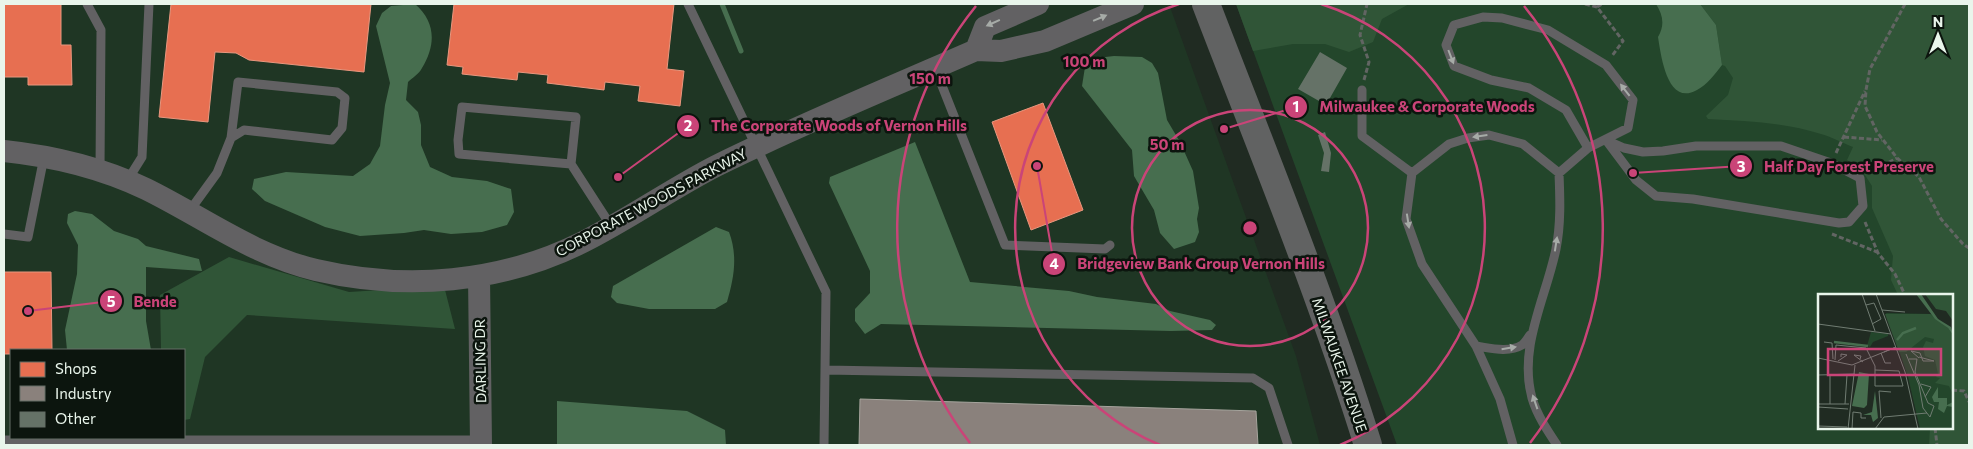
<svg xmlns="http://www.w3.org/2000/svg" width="1973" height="449" viewBox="0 0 1973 449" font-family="Commissioner,sans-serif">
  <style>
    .built { fill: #1f3624; fill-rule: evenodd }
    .green { fill: #23462b; fill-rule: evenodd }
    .forest { fill: #305537 }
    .water { fill: #476e4f }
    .shops { fill: #e76f51; stroke: #e8977f }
    .industry { fill: #8a817c; stroke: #a6a49d }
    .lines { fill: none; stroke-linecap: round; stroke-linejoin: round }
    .stream { stroke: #476e4f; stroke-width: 5 }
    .building { fill: #657267 }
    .path { stroke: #626563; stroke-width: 3; stroke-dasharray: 5 2.5; stroke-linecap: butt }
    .service { stroke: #626163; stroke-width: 9 }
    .tertiary { stroke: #626163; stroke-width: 22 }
    .primary { stroke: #616262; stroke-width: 28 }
    .oneway { fill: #a6aba7 }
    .ring { fill: none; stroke: #ca4478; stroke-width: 2.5 }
    .labels { text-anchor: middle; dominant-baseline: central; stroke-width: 5; stroke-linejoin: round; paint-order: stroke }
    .street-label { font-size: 14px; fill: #e9f5eb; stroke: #0c150e }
    .inset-river { fill: none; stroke: #476e4f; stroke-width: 2.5 }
    .inset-road { fill: none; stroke: #707c72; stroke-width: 1 }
    .view { fill: #ca4478; fill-opacity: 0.15; stroke: #ca4478; stroke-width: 2.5 }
    .inset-edge { fill: none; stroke: #e9f5eb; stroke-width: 2.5 }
    .centre { fill: #ca4478; stroke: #0c150e; stroke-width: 2.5 }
    .ring-label { font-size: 15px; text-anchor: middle; font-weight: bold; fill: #ca4478; stroke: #0c150e; stroke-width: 5; stroke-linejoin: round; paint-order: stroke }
    .leader { fill: none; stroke: #ca4478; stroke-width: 2 }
    .callout-dot { fill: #ca4478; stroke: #0c150e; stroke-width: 2 }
    .mark-label { font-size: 15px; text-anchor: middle; font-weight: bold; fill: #fff }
    .callout-label { font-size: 15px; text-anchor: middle; font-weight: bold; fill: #ca4478; stroke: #0c150e; stroke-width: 5; stroke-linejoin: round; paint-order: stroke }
  </style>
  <rect width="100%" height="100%" fill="#202b22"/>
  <!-- built -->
  <path class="built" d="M4,4h1165l127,352 24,89h-1316zM11,350h173v88h-173z"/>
  <!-- green -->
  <path class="green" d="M1236,4h733v441h-572zM1819,295h133v133h-133z"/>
  <!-- forest -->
  <path class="forest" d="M1236,4h173l-27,15 -9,23 -24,10 -24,-8h-32l-40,7z
    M1700,4h269v441h-40l1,-17h22v-133h-54l-7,-15 2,-24 -21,-48v-22l-9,-14 -16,-12 6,-13c-10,-4 -21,-10 -32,-13 -37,-12 -76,-13 -113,-15l-2,-3 22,-21 5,-17 -8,-12 -3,-1 -6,-40z
    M229,257l120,35 95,-6 11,43 -208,-14 -42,42 -15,62 -6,1v-70h-23l-1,-55z"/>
  <!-- water -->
  <path class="water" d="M415,4c21,18 21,41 7,64 -3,6 -10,10 -14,14l-2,18 12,12 3,13v20l9,22 22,10 35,4 24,8 3,23 -7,13 -25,7 -31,2 -27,-4 -20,3 -44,3 -35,-9 -60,-26 -13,-12 2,-10 32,-7 67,4 17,-12 10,-18 5,-41 5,-22 -14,-57 6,-13 9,-7z
    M1656,4h44l16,21 6,40c-7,9 -15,20 -25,25 -30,17 -36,-35 -39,-53 7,-12 5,-22 -2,-33z
    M1114,56l28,1 10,6 6,10 9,47 13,22 13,29 6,37 -2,11 2,13 -4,10 -21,7 -14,-16 -6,-23 -20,-34 -2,-26 -50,-64 3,-19 12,-9z
    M915,142l55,140 99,9 28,6 59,7 14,7 40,9 6,5 -4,5 -41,1 -290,-7 -16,10 -10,-13v-12l15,-16v-22l-41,-88 1,-6z
    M75,211l17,3 22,17 24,8 8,7 53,13 3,12 -56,-4v54l5,29h-84l-2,-20 12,-56 1,-29 -11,-22 1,-9z
    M716,227l13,5c9,24 5,46 -2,70l-12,7h-66l-32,-6 -6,-6 2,-11z
    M557,401l130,10 38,19 1,15h-169z"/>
  <!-- shops -->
  <path class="shops" d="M4,4h57v41h10l1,40h-44v-8h-24z
    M171,4h200l-7,68 -115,-12 -13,-7 -21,-1 -7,70 -49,-5z
    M454,4h220l-7,65 17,2 -4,35 -42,-5 2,-15 -35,-4 -1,8 -57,-7 1,-8 -30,-3 -1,8 -55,-6 1,-7 -16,-2z
    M1043,103l40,107 -52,20 -39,-108z
    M4,272h47l1,78h-41v4h-7z"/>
  <!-- industry -->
  <path class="industry" d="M860,399l396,12 2,34h-399z"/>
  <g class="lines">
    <!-- stream -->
    <path class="stream" d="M722,4l19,47"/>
  </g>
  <!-- building -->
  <path class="building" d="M1320,52l27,16 -21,37 -28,-16z
    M1325,132l6,21 -2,19 -8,-1 3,-18 -6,-18z"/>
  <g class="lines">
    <!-- path -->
    <path class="path" d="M1585,4l12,3 26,34 -11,15
      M1905,4l-35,65 -4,21 -1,16 12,26 20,26 22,19 22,42 22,25 6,4
      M1597,7l5,-3
      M1364,80l5,-18 -9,-27 7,-31
      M1844,137l38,3
      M1836,153l29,-62
      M1869,173l28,-15
      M1865,222l13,31 17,21 10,21
      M1832,234l45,18
      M1952,390l12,1 5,11
      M1935,428l2,17"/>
    <!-- service -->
    <path class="service" d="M87,4l14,26 -1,140
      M688,4l138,288 -2,153
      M935,68l70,177 100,4 5,-4
      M1362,90v46l50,37
      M1606,140l18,8 19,4 20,-1 33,-5h85l50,17 29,15 3,28 -14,16 -10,1 -146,-24 -37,-3 -20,-16z
      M571,164l5,-47 -114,-10 -4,33 1,14 112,10 40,62
      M1559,173l29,-25 40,-20 5,-28 -27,-35 -58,-35 -46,-12 -19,-1 -29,8 -8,20 8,21 37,14 38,8 37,22 22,38
      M127,181l15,-24 7,-153
      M188,213l29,-40 14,-35 13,-8 88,10 10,-12 3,-30 -8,-6 -99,-10 -7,56
      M4,234l24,3 16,-80
      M1476,346c14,2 33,7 46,-1 3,-2 6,-7 8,-10
      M826,370l427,8 16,10 19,57
      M4,440h476
      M1513,445l-13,-46 -24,-53 -54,-82 -16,-45 6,-46 37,-29 19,-6 21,-3 34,9 36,29c1,25 2,51 -3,76 -10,49 -38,98 -24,149 5,17 15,32 25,47"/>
    <!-- tertiary -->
    <path class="tertiary" d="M1038,4l-53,23 -9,23 25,1 44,-10 88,-37
      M4,151c48,5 98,17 142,38 57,28 107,66 170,81 90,21 185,13 267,-28 46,-23 88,-53 133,-76 85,-42 173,-78 260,-116
      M479,276l2,169"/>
    <!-- primary -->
    <path class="primary" d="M1206,4c56,146 116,292 162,441"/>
  </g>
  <!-- one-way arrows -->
  <defs><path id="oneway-solid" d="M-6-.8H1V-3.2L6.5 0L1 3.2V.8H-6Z" transform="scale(1.25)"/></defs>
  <g class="oneway">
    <use href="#oneway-solid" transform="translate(1100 18) rotate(-23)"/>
    <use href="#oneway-solid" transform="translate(993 23) rotate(156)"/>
    <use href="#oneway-solid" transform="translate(1451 57) rotate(69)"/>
    <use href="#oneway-solid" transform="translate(1625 90) rotate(-128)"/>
    <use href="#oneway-solid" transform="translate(1480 136) rotate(172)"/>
    <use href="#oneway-solid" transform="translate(1408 221) rotate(81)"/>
    <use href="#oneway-solid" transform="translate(1556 244) rotate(-81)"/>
    <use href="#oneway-solid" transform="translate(1509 348) rotate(-9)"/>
    <use href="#oneway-solid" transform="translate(1535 402) rotate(-109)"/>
  </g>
  <!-- distance rings -->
  <g class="ring">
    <circle cx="1250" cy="228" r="118"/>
    <path d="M1160 445A235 235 0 0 1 1179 4M1321 4A235 235 0 0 1 1340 445"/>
    <path d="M970 443A353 353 0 0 1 976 6M1524 6A353 353 0 0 1 1530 443"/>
  </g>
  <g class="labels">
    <!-- street labels -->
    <g class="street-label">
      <text transform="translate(651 202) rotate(-28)">CORPORATE WOODS PARKWAY</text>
      <text transform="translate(480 361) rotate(-91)">DARLING DR</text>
      <text transform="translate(1340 365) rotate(71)">MILWAUKEE AVENUE</text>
    </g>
  </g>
  <!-- overview -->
  <g transform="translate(1818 294)">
    <rect width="135" height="135" fill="#202b22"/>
    <path d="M68,19l47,1 20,19v96h-33l-12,-52zM53,38l17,2v2l-15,6 -3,5 -3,-1z" fill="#23462b"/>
    <path d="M107,0h28v27l-7,-10 -10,-2zM67,20h45l18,14 5,7v60l-4,-9 -14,-3 5,-5 -4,-1 2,-3 -3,-14 -10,-4 -2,-9 3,-6 7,2 1,-4 -9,-2 -19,15h-7z" fill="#305537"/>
    <path d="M98,0h5l17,25 13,8 2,8 -5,-7 -13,-9zM41,78l10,2 -2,31 -3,3 -12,-2zM120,93v11h9v7l6,-3v5l-6,-1 -3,7 -6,-4 1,-7h-5l-2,-5zM57,97l3,27 -5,4 -2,-7h-8l9,-3z" fill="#476e4f"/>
    <path class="inset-river" d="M79,46l6,-7 13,-5M16,48l34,4"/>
    <path class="inset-road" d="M23,0h34M44,0l13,37M58,0l29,78 13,57M48,11l8,-2 7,16 -9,5M64,16l23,2M0,30l73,10M6,48l8,1 1,16M76,54l-10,4 12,-5M63,59l4,10h6M88,60l13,31 4,23 7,9 4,-11 -6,-3 -13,-31 2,-13h-8M101,63l15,4M0,64l34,7 32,-13M101,64l-8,-7 9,2 3,8h11M42,65l1,-3 -7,-1 9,7M17,66l1,-15 30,3 9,18v20h28l-4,-15 -24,-1M20,67l9,-6 -6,-1v3M0,81l37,-1M103,90l10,3 -6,10M0,110h31M12,110v-29M27,110l2,-29M0,113l30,2M63,124l-2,-27 12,1M0,132l29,1M30,135l7,-64M34,135l1,-17 8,1v5h5M57,135l9,-12 43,-4"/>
    <path class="view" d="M10,55h113v26h-113z"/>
    <rect width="135" height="135" class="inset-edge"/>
  </g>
  <circle cx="1250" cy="228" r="8" class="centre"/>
  <g class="ring-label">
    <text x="1084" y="67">100 m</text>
    <text x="930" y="84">150 m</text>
    <text x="1167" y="150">50 m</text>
  </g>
  <!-- callouts -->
  <path class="leader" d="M1224 129L1296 107M618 177L688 126M1633 173L1741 166M1037 166L1054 264M28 311L111 301"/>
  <g class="callout-dot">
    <circle cx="1224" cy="129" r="5"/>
    <circle cx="618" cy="177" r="5"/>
    <circle cx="1633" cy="173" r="5"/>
    <circle cx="1037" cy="166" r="5"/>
    <circle cx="28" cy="311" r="5"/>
    <circle cx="1296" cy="107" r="12"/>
    <circle cx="688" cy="126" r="12"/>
    <circle cx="1741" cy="166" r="12"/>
    <circle cx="1054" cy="264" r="12"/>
    <circle cx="111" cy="301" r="12"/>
  </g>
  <g class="mark-label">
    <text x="1296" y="112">1</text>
    <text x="688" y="131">2</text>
    <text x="1741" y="172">3</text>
    <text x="1054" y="269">4</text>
    <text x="111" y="307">5</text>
  </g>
  <g class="callout-label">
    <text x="1427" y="112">Milwaukee &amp; Corporate Woods</text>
    <text x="839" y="131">The Corporate Woods of Vernon Hills</text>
    <text x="1849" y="172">Half Day Forest Preserve</text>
    <text x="1201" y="269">Bridgeview Bank Group Vernon Hills</text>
    <text x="155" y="307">Bende</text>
  </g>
  <!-- border -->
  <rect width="1973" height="449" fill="none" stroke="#e9f5eb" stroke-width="10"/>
  <!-- legend -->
  <rect x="10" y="349" width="175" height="90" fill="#0c150e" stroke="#646f66"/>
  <rect x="20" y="362" width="25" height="15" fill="#e76f51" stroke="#646f66"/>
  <text x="55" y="374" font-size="15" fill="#e9f5eb">Shops</text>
  <rect x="20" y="386" width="25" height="15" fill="#8a817c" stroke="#646f66"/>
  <text x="55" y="399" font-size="15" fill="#e9f5eb">Industry</text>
  <rect x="20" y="412" width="25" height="15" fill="#657267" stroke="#646f66"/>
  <text x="55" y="424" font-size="15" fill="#e9f5eb">Other</text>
  <!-- north arrow -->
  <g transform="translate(1938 35)" stroke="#0c150e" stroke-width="4" paint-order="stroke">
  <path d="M0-4L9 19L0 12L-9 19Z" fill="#e9f5eb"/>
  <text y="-8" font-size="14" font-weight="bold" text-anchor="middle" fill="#e9f5eb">N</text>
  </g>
</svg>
